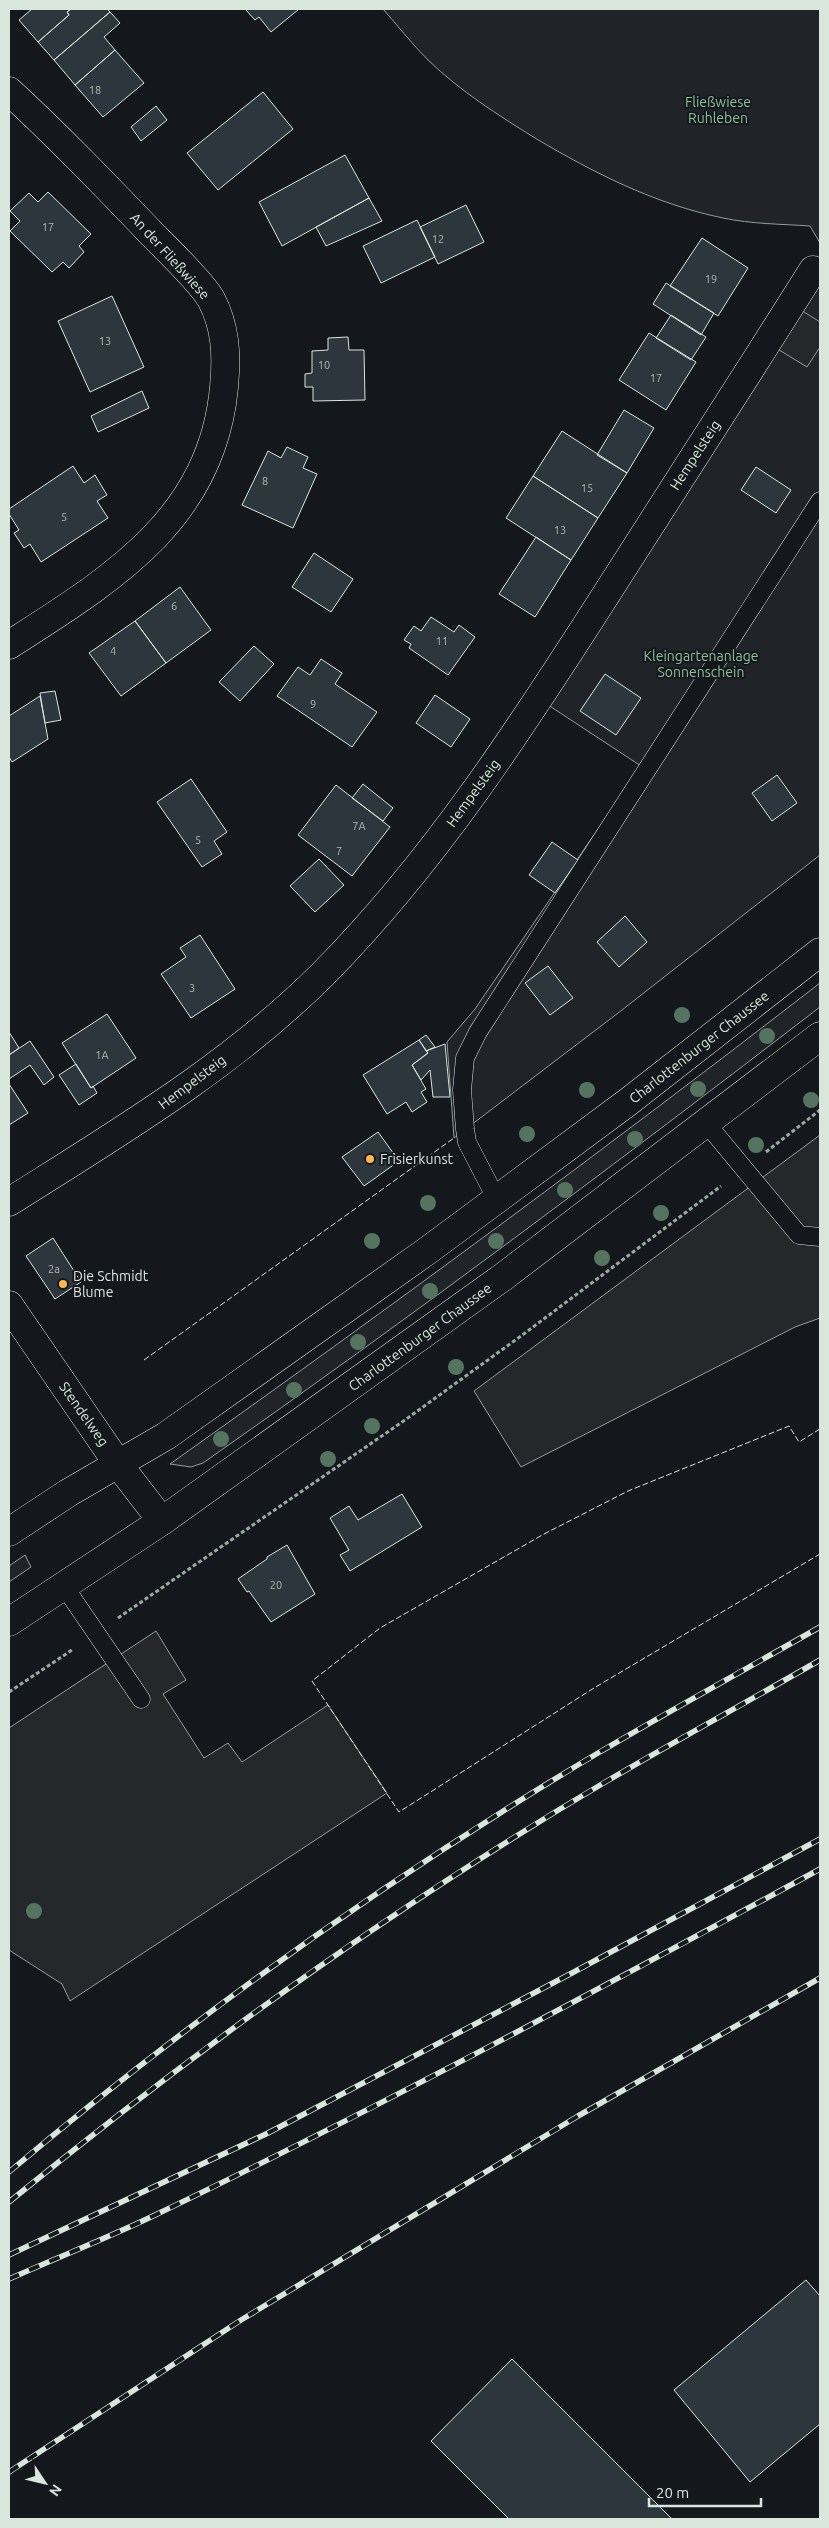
<svg xmlns="http://www.w3.org/2000/svg" width="829" height="2528" viewBox="0 0 829 2528" font-family="Ubuntu,sans-serif">
  <style>
    .green { fill: #202428; stroke: #939e99 }
    .parking { fill: #24282b; stroke: #939e99 }
    .building { fill: #2c363c; stroke: #d8e6dc }
    .lines { fill: none; stroke-linecap: round; stroke-linejoin: round }
    .service-casing { stroke: #d8e6dc; stroke-width: 19 }
    .minor-casing { stroke: #d8e6dc; stroke-width: 29 }
    .secondary-casing { stroke: #d8e6dc; stroke-width: 29 }
    .path { stroke: #9da8a2; stroke-width: 3; stroke-dasharray: 4 2.5; stroke-linecap: butt }
    .service { stroke: #14181c; stroke-width: 18 }
    .minor { stroke: #14181c; stroke-width: 28 }
    .secondary { stroke: #14181c; stroke-width: 28 }
    .rail-casing { stroke: #d8e6dc; stroke-width: 5.5 }
    .rail { stroke: #14181c; stroke-width: 4; stroke-dasharray: 11; stroke-linecap: butt }
    .fence { stroke: #d8e6dc; stroke-width: 1; stroke-dasharray: 6 2.5; stroke-linecap: butt }
    .tree { fill: #55745f }
    .poi-dot { fill: #ffb74d; stroke: #14181c; stroke-width: 2 }
    .labels { text-anchor: middle; dominant-baseline: central; stroke-width: 4; stroke-linejoin: round; paint-order: stroke }
    .number-label { font-size: 11px; fill: #adbab4 }
    .park-label { font-size: 14px; fill: #8ac095; stroke: #14181c }
    .street-label { font-size: 14px; fill: #d8e6dc; stroke: #14181c }
    .poi-label { font-size: 14px; fill: #d8e6dc; stroke: #14181c; text-anchor: start }
  </style>
  <rect width="100%" height="100%" fill="#14181c"/>
  <!-- green -->
  <path class="green" d="M383,9h437v234l-10,-17c-29,-2 -59,-2 -87,-8 -68,-14 -129,-45 -188,-80 -37,-23 -75,-47 -107,-78 -16,-16 -30,-34 -45,-51z
    M820,263v592l-198,155 -168,128 -7,-96 28,-33 166,-243 -102,-67z
    M820,983v24c-203,156 -407,309 -617,456l-12,4 -21,-3c220,-156 437,-316 650,-481z
    M25,1555l6,12 -22,15v-16z"/>
  <!-- parking -->
  <path class="parking" d="M801,310l19,12v25l-13,20 -31,-19z
    M820,1135v183l-25,9 -274,140 -47,-76z
    M156,1631l30,49 -23,14 41,64 24,-15 14,19 86,-57 59,88 -317,208 -8,-17 -53,-34v-222z"/>
  <!-- building -->
  <path class="building" d="M32,9h39l-4,3 2,3 -31,27 -19,-22z
    M71,9h36l3,3 -56,48 -16,-18 31,-27 -2,-3z
    M245,9h54l-28,23 -12,-15 -4,3z
    M110,12l10,11 -16,14 11,13 -40,35 -21,-25z
    M115,50l29,33 -41,34 -28,-32z
    M263,92l30,37 -75,61 -31,-37z
    M156,106l11,14 -26,21 -10,-14z
    M345,155l24,43 -87,48 -23,-44z
    M48,192l43,42 -12,12 5,6 -15,16 -6,-6 -11,10 -42,-41 10,-10 -10,-10 19,-18 9,9z
    M369,198l13,23 -56,25 -10,-19z
    M466,205l18,37 -46,22 -18,-37z
    M417,220l18,37 -54,26 -18,-37z
    M702,238l46,30 -30,48 -48,-30z
    M666,283l48,30 -13,22 -48,-31z
    M112,296l32,71 -54,25 -32,-71z
    M671,315l35,22 -15,23 -35,-22z
    M649,333l47,29 -30,48 -47,-30z
    M348,337l1,13h15l1,50 -52,1v-14h-8v-13l7,-1v-22l16,-1v-12z
    M142,391l7,17 -51,24 -7,-16z
    M624,410l30,18 -27,45 -30,-18z
    M562,431l65,42 -29,45 -65,-42z
    M287,447l21,10 -5,11 14,6 -24,54 -51,-23 26,-54 13,7z
    M73,466l11,17 11,-8 12,20 -10,6 11,17 -67,44 -11,-18 -6,4 -10,-15 5,-3 -10,-16v-5z
    M756,467l35,23 -15,23 -35,-23z
    M533,476l65,42 -27,42 -65,-42z
    M536,537l35,23 -36,57 -36,-23z
    M314,553l39,26 -22,33 -39,-25z
    M180,587l31,43 -45,33 -31,-42z
    M431,617l23,15 5,-7 16,12 -27,38 -39,-27 2,-4 -7,-4 10,-14 7,5z
    M135,621l31,42 -45,33 -32,-43z
    M254,646l20,18 -34,37 -21,-19z
    M321,659l21,14 -7,11 42,28 -25,35 -75,-51 21,-29 12,8z
    M605,674l36,24 -25,37 -36,-24z
    M55,691l6,29 -16,3 -5,-30z
    M435,695l35,24 -19,28 -35,-24z
    M40,696l8,43 -36,23 -3,-5v-41z
    M777,775l20,28 -25,18 -20,-28z
    M191,779l36,53 -13,9 8,13 -20,13 -45,-65z
    M363,784l30,24 -10,13 -31,-23z
    M336,785l54,42 -38,49 -54,-41z
    M552,842l26,18 -23,33 -26,-18z
    M319,859l25,26 -29,27 -25,-26z
    M625,916l22,26 -28,25 -22,-25z
    M200,935l35,54 -44,29 -30,-44 25,-17 -6,-9z
    M548,966l25,32 -23,17 -25,-32z
    M107,1014l29,44 -45,30 -29,-45z
    M9,1032l10,16 -10,7z
    M426,1035l9,12 -9,4 -7,-11z
    M419,1040l9,13 -16,12 14,24 -5,3 6,10 -15,10 -6,-10 -19,12 -24,-39z
    M30,1041l24,36 -10,8 -14,-20 -21,14v-24z
    M445,1044l5,53h-17l-3,-27 -9,10 -9,-15 16,-12 -2,-2z
    M76,1064l15,24 2,-2 4,7 -18,12 -20,-30z
    M9,1084l19,29 -19,12z
    M378,1132l21,29 -35,25 -22,-29z
    M53,1238l28,44 -26,17 -29,-43z
    M402,1494l20,33 -72,44 -10,-16 9,-5 -19,-32 19,-12 9,14z
    M287,1545l28,49 -44,28 -22,-31 -2,1 -9,-13 29,-20v-2z
    M806,2280l14,16v128l-70,58 -76,-92z
    M512,2359l160,160h-163l-78,-78z"/>
  <g class="lines">
    <defs>
      <path id="service" d="M707,1124l92,111 21,2
        M497,1200l-30,-58 -2,-13 -3,-39 3,-32 13,-26 342,-531
        M64,1586l77,113"/>
      <path id="minor" d="M9,91c50,46 97,95 144,144 15,15 48,47 58,64 15,28 16,57 13,88 -12,133 -114,193 -215,258
        M9,1202c109,-69 222,-136 314,-228 112,-113 199,-248 284,-381 69,-108 138,-215 206,-323
        M9,1305l109,159 44,57"/>
      <path id="secondary" d="M9,1532l59,-39 98,-57 261,-185 201,-149 192,-150
        M9,1622l153,-101 341,-244 317,-241"/>
    </defs>
    <!-- service casing -->
    <use href="#service" class="service-casing"/>
    <!-- minor casing -->
    <use href="#minor" class="minor-casing"/>
    <!-- secondary casing -->
    <use href="#secondary" class="secondary-casing"/>
    <!-- path -->
    <path class="path" d="M766,1152l54,-42
      M118,1618l287,-198 116,-84 200,-150
      M9,1692l63,-42"/>
    <!-- service -->
    <use href="#service" class="service"/>
    <!-- minor -->
    <use href="#minor" class="minor"/>
    <!-- secondary -->
    <use href="#secondary" class="secondary"/>
    <defs>
      <path id="rail" d="M9,2172c184,-155 382,-296 589,-419 73,-43 148,-84 222,-126
        M9,2202c189,-154 387,-297 598,-421 70,-41 142,-80 213,-121
        M9,2255l259,-122 304,-160 248,-134
        M9,2279c47,-21 96,-40 142,-62 227,-109 449,-228 669,-348
        M9,2472l232,-152 337,-204 242,-138"/>
    </defs>
    <!-- rail casing -->
    <use href="#rail" class="rail-casing"/>
    <!-- rail -->
    <use href="#rail" class="rail"/>
    <!-- fence -->
    <path class="fence" d="M144,1360l310,-222
      M820,1429l-21,13 -10,-16 -161,65 -84,43 -164,94 -68,53 87,131 195,-124 226,-134"/>
  </g>
  <!-- trees -->
  <g class="tree">
    <circle cx="682" cy="1015" r="8"/>
    <circle cx="767" cy="1036" r="8"/>
    <circle cx="698" cy="1089" r="8"/>
    <circle cx="587" cy="1090" r="8"/>
    <circle cx="811" cy="1100" r="8"/>
    <circle cx="527" cy="1134" r="8"/>
    <circle cx="635" cy="1139" r="8"/>
    <circle cx="756" cy="1145" r="8"/>
    <circle cx="565" cy="1190" r="8"/>
    <circle cx="428" cy="1203" r="8"/>
    <circle cx="661" cy="1213" r="8"/>
    <circle cx="372" cy="1241" r="8"/>
    <circle cx="496" cy="1241" r="8"/>
    <circle cx="602" cy="1258" r="8"/>
    <circle cx="430" cy="1291" r="8"/>
    <circle cx="358" cy="1342" r="8"/>
    <circle cx="456" cy="1367" r="8"/>
    <circle cx="294" cy="1390" r="8"/>
    <circle cx="372" cy="1426" r="8"/>
    <circle cx="221" cy="1439" r="8"/>
    <circle cx="328" cy="1459" r="8"/>
    <circle cx="34" cy="1911" r="8"/>
  </g>
  <!-- markers -->
  <g class="poi-dot">
    <circle cx="370" cy="1159" r="5"/>
    <circle cx="63" cy="1284" r="5"/>
  </g>
  <g class="labels">
    <!-- number labels -->
    <g class="number-label">
      <text x="95" y="90">18</text>
      <text x="48" y="227">17</text>
      <text x="438" y="239">12</text>
      <text x="711" y="279">19</text>
      <text x="105" y="341">13</text>
      <text x="324" y="365">10</text>
      <text x="656" y="378">17</text>
      <text x="265" y="481">8</text>
      <text x="587" y="488">15</text>
      <text x="64" y="517">5</text>
      <text x="560" y="530">13</text>
      <text x="174" y="606">6</text>
      <text x="442" y="641">11</text>
      <text x="113" y="651">4</text>
      <text x="313" y="704">9</text>
      <text x="359" y="826">7A</text>
      <text x="198" y="840">5</text>
      <text x="339" y="851">7</text>
      <text x="192" y="988">3</text>
      <text x="102" y="1055">1A</text>
      <text x="54" y="1269">2a</text>
      <text x="276" y="1585">20</text>
    </g>
    <!-- park labels -->
    <g class="park-label">
      <text x="718" y="102">Fließwiese<tspan x="718" dy="16">Ruhleben</tspan></text>
      <text x="701" y="656">Kleingartenanlage<tspan x="701" dy="16">Sonnenschein</tspan></text>
    </g>
    <!-- street labels -->
    <g class="street-label">
      <text transform="translate(170 256) rotate(48)">An der Fließwiese</text>
      <text transform="translate(695 455) rotate(-57)">Hempelsteig</text>
      <text transform="translate(473 793) rotate(-54)">Hempelsteig</text>
      <text transform="translate(699 1047) rotate(-38)">Charlottenburger Chaussee</text>
      <text transform="translate(192 1082) rotate(-37)">Hempelsteig</text>
      <text transform="translate(420 1337) rotate(-36)">Charlottenburger Chaussee</text>
      <text transform="translate(84 1414) rotate(55)">Stendelweg</text>
    </g>
    <!-- poi labels -->
    <g class="poi-label">
      <text x="380" y="1159">Frisierkunst</text>
      <text x="73" y="1276">Die Schmidt<tspan x="73" dy="16">Blume</tspan></text>
    </g>
  </g>
  <!-- border -->
  <rect width="829" height="2528" fill="none" stroke="#d8e6dc" stroke-width="20"/>
  <!-- north arrow -->
  <g transform="translate(45 2483) rotate(125)" stroke="#14181c" stroke-width="4" paint-order="stroke">
  <path d="M0-4L9 19L0 12L-9 19Z" fill="#d8e6dc"/>
  <text y="-8" font-size="14" font-weight="bold" text-anchor="middle" fill="#d8e6dc">N</text>
  </g>
  <!-- scale -->
  <path d="M649 2498v8h112v-8" fill="none" stroke="#d8e6dc" stroke-width="2.5"/>
  <text x="656" y="2498" font-size="15" fill="#d8e6dc" stroke="#14181c" stroke-width="4" paint-order="stroke">20 m</text>
</svg>
